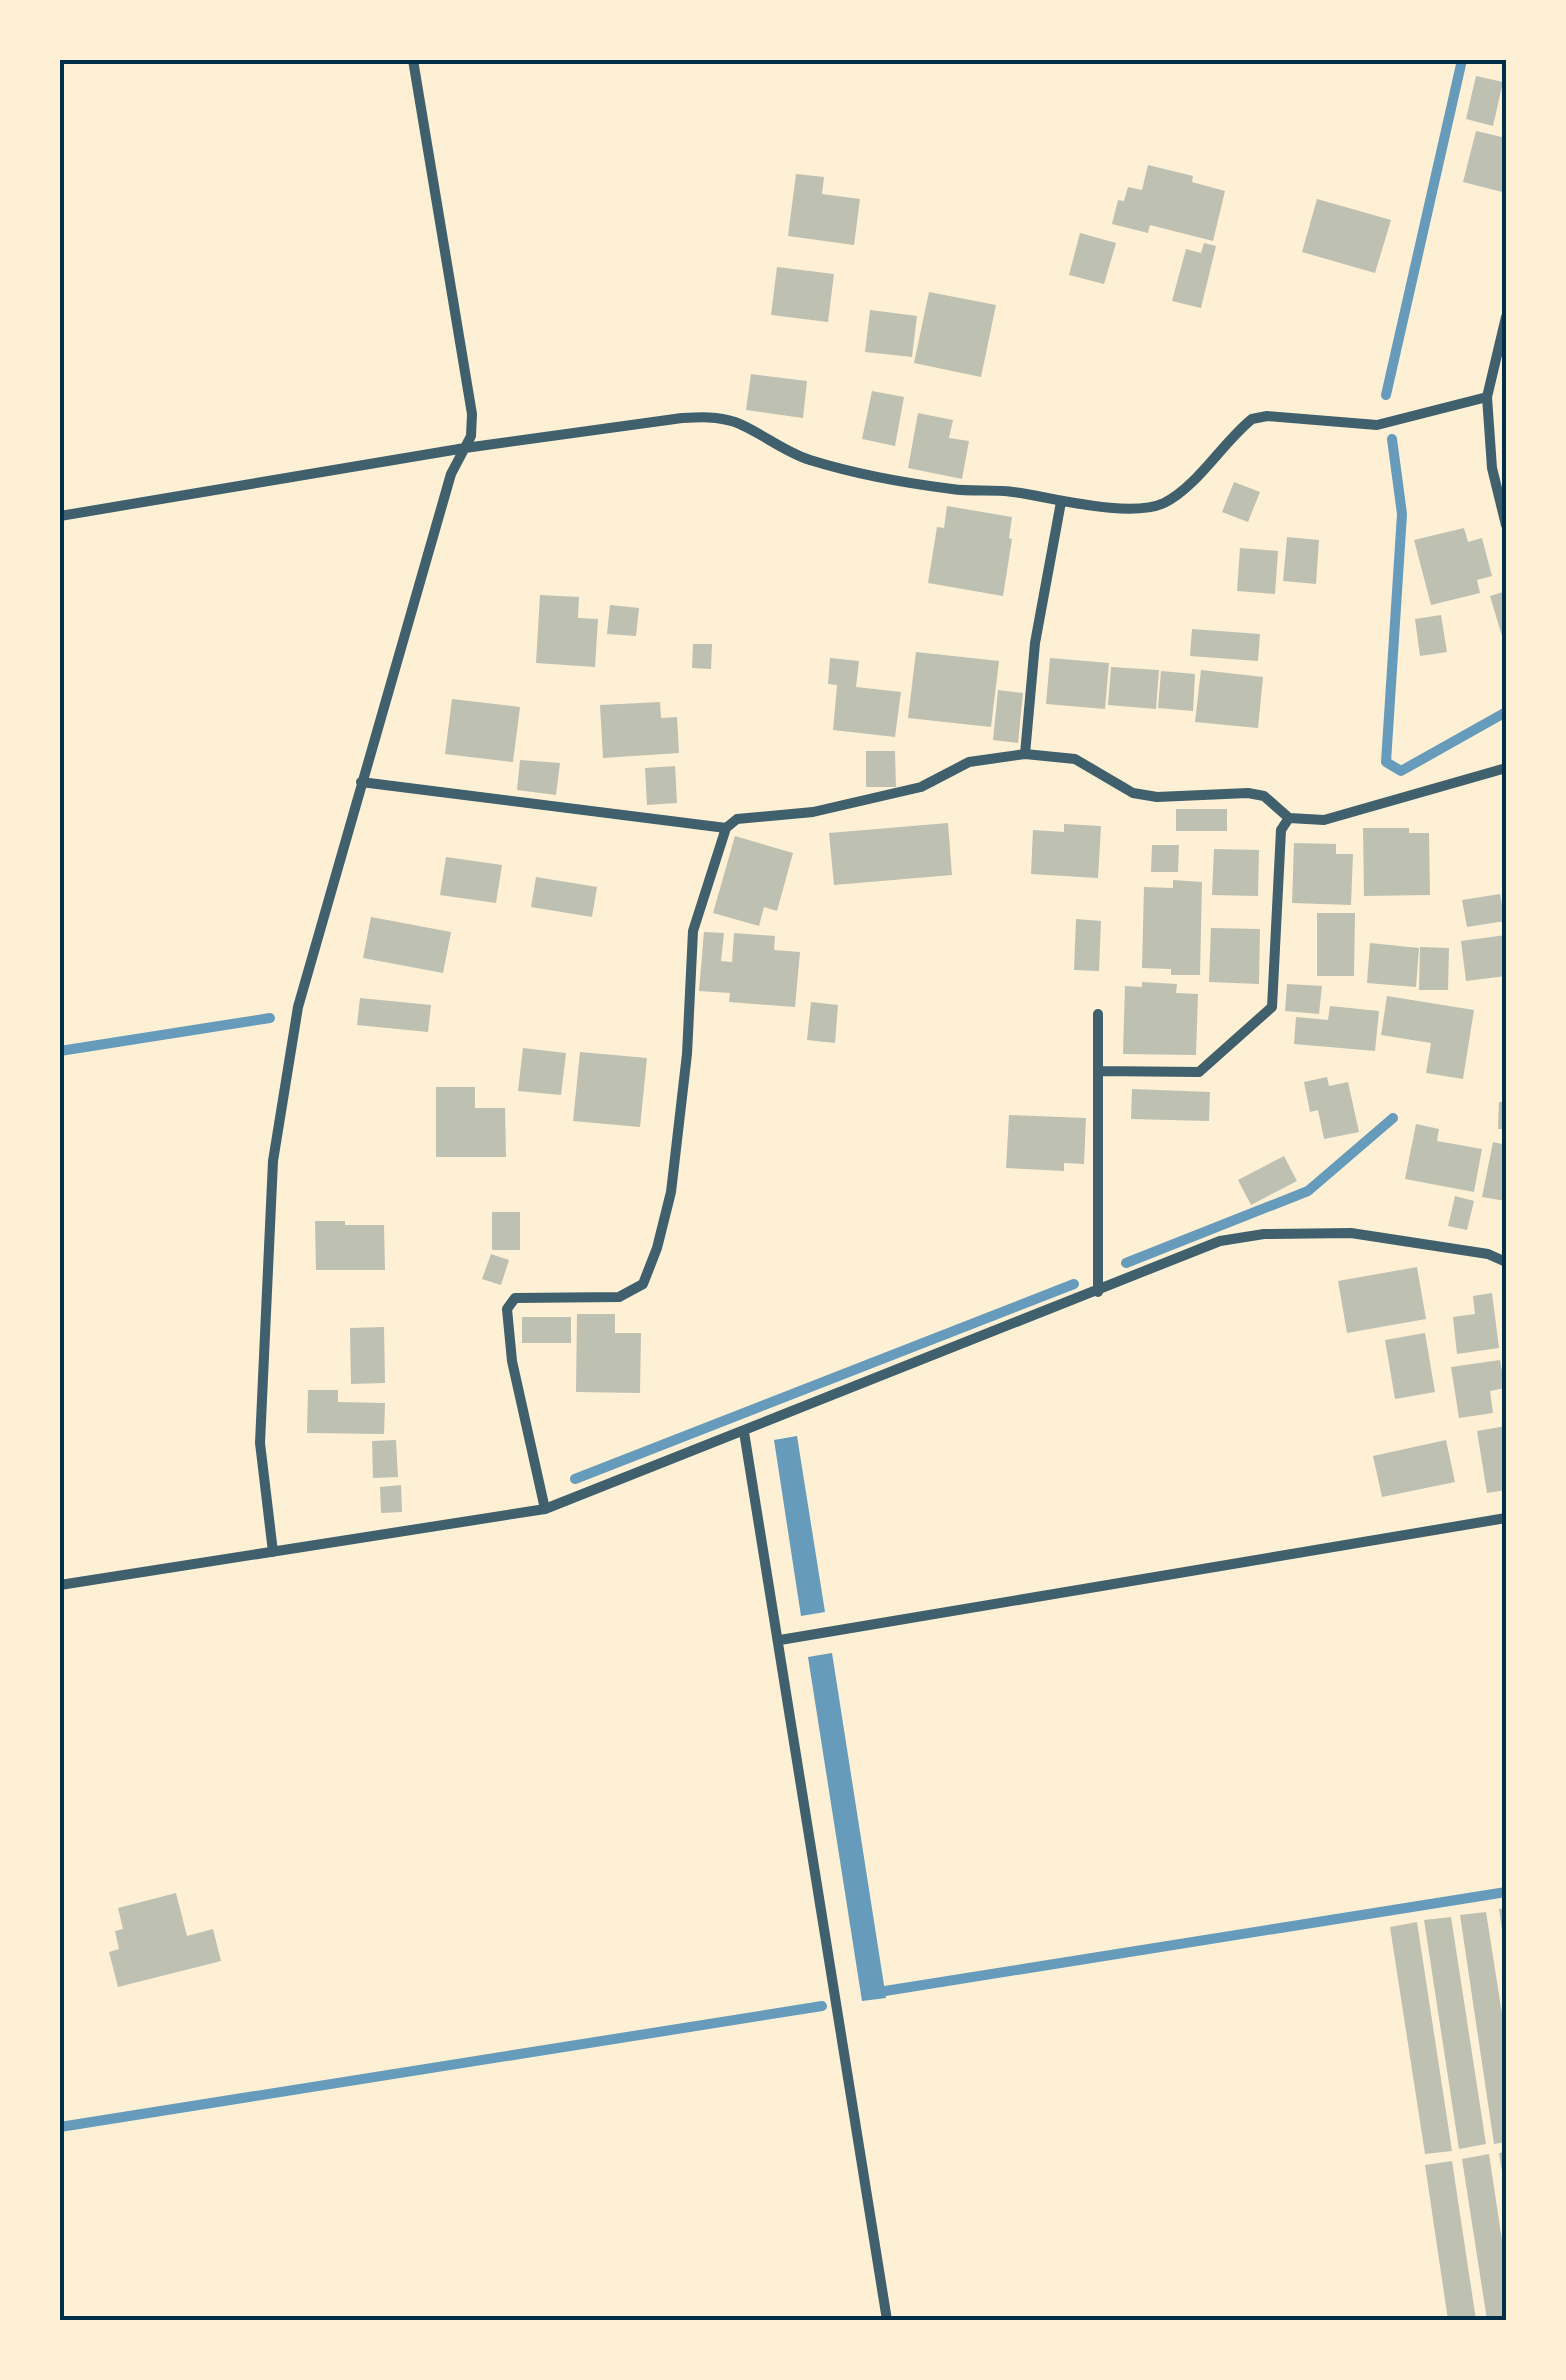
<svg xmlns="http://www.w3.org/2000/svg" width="1566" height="2380" viewBox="0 0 1566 2380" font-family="'PT Sans',sans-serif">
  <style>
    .water { fill: #669bbc }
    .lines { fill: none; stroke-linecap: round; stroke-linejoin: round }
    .stream { stroke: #669bbc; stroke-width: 10 }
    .building { fill: #bec0b2 }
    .minor { stroke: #3f606c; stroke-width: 10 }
    .neatline { fill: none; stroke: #003049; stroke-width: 4 }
  </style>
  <rect width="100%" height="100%" fill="#fdf0d5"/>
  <!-- water -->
  <path class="water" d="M797,1436l28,176 -24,4 -27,-176z
    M832,1653l54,345 -24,3 -54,-344z"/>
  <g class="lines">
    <!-- stream -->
    <path class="stream" d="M1386,395l76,-335
      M1392,439l10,75 -16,248 15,9 105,-59
      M60,1051l210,-33
      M1126,1263l182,-72 85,-73
      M575,1479l499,-195
      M885,1991l621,-99
      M60,2127l762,-121"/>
  </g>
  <!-- building -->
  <path class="building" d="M1476,76l27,6 -10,44 -27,-7z
    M1476,131l30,7v55l-43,-11z
    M1148,165l45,11 -1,6 33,9 -12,50 -63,-16 -2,8 -36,-9 6,-24 6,1 4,-14 14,3z
    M796,174l28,3 -2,17 38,5 -6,46 -66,-9z
    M1317,199l74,21 -16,53 -73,-21z
    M1080,233l36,10 -12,41 -35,-9z
    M1204,243l12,3 -15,62 -29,-7 14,-52 15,4z
    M777,267l57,7 -6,48 -57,-7z
    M929,292l67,13 -15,72 -67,-14z
    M870,310l47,6 -5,41 -47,-5z
    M751,374l56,7 -4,37 -57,-8z
    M872,391l32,6 -9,49 -33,-7z
    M918,413l35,7 -4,18 20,3 -7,38 -54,-11z
    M1234,482l26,10 -12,30 -26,-10z
    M947,506l65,11 -3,21 3,1 -9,57 -75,-13 9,-56 7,1z
    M1464,528l4,14 14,-4 10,38 -15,4 3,13 -49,12 -17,-65z
    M1287,537l32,3 -3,44 -33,-3z
    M1240,548l38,3 -3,43 -38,-3z
    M1506,591v55h-1l-15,-50z
    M540,595l39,2 -1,21 20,1 -3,48 -59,-4z
    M610,605l29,3 -3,28 -29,-2z
    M1441,615l6,37 -27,4 -5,-37z
    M1192,629l68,5 -2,27 -68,-5z
    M693,644h19l-1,25 -19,-1z
    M916,652l83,9 -8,66 -83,-9z
    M830,658l29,3 -3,26 45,5 -6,45 -62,-7 4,-45 -9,-1z
    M1050,658l59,5 -4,46 -59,-5z
    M1111,667l48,3 -3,39 -48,-4z
    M1201,670l62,7 -5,51 -63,-6z
    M1161,671l34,3 -2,37 -35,-3z
    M998,690l25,3 -5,50 -25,-3z
    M452,699l68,8 -7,55 -68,-8z
    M660,702l1,16 16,-1 2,36 -76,5 -3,-53z
    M866,751h29l1,36h-30z
    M520,760l40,3 -4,32 -39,-5z
    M675,766l2,37 -30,2 -2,-37z
    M1176,809h51v22h-51z
    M948,823l4,52 -118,10 -5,-52z
    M1064,824l37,2 -3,52 -67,-4 2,-44 31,2z
    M1363,828h46v5h20l1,62 -66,1z
    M735,836l58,17 -16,58 -13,-4 -5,19 -46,-13z
    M1294,843l42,1v10h17l-2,51 -59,-2z
    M1152,845h27l-1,27h-27z
    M1214,849l45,1 -1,46 -46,-1z
    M446,857l56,8 -6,38 -56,-8z
    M536,877l61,10 -5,30 -61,-10z
    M1173,880l29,2 -2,93h-29v-6l-29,-1 2,-81 29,1z
    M1500,894l5,27 -38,6 -5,-27z
    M1317,913h38l-1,63h-37z
    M371,917l80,15 -8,41 -80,-15z
    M1076,919l25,2 -2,50 -25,-1z
    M1211,928l49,1 -1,55 -50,-2z
    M704,932l20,1 -3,28 11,1 2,-29 41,3 -1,14 26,2 -5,55 -66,-5 1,-9 -31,-2z
    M1506,935v41l-40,5 -5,-40z
    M1370,943l49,5 -3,39 -49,-4z
    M1420,947l29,1 -1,42h-29z
    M1142,982l35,2 -1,9 22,1 -2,61 -73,-1 2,-68 17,1z
    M1287,984l35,2 -3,28 -34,-3z
    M1387,996l87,14 -11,69 -37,-6 5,-30 -50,-8z
    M360,998l71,7 -3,27 -71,-7z
    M811,1002l27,3 -3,38 -28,-3z
    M1330,1006l49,5 -4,40 -81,-7 2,-27 32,3z
    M523,1048l43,5 -5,42 -43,-4z
    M580,1052l67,6 -7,69 -67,-6z
    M1327,1077l2,9 19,-4 11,50 -35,7 -6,-29 -8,2 -6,-30z
    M436,1087h39v21h30l1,49h-70z
    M1132,1089l78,3 -1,29 -78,-2z
    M1499,1102h7v27h-8z
    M1009,1115l77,3 -2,46 -20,-1v8l-58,-3z
    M1416,1124l23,5 -2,12 45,8 -8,43 -69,-13z
    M1493,1142l13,3v56l-24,-4z
    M1284,1156l13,25 -46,24 -13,-25z
    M1455,1196l19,5 -7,29 -19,-4z
    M492,1212h28v38h-28z
    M315,1221h30v4h39l1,45h-69z
    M491,1254l18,6 -8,25 -19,-6z
    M1417,1267l9,52 -79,14 -9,-52z
    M1492,1293l7,55 -42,6 -4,-37 22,-3 -2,-18z
    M577,1314h38v19h26l-1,60 -64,-1z
    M522,1317h49v26h-49z
    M384,1327l1,56 -34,1 -1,-56z
    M1425,1333l10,59 -40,7 -10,-59z
    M1500,1360l5,28 -15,3 3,22 -34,5 -8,-51z
    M308,1390h30v12l47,1 -1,31 -77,-1z
    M1506,1426v64l-19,3 -10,-62z
    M396,1440l2,37 -25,1 -1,-37z
    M1446,1440l9,42 -73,15 -9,-41z
    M401,1485l1,27 -21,1 -1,-26z
    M176,1893l11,43 26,-7 8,32 -103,26 -9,-35 10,-3 -4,-18 8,-2 -5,-21z
    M1506,1908v36h-2l-5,-35z
    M1486,1912l20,127v103l-12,2 -34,-229z
    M1451,1917l35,227 -27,5 -35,-229z
    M1417,1922l35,229 -27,3 -35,-227z
    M1506,2152v32h-2l-5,-31z
    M1489,2154l17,113v53h-19l-25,-161z
    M1452,2161l24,159h-28l-23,-155z"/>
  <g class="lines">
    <!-- minor -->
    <path class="minor" d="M1506,317l-19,80 5,71 14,57
      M60,516l405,-68 217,-30c18,-1 35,-2 53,4 26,10 47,29 75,38 45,14 94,23 142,29 20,3 41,0 61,3 38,5 116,27 151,11 33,-16 59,-61 88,-84l15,-3 110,9 110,-28
      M1025,754l10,-111 26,-141
      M361,782l365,46
      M1098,1071l101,1 73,-65 9,-177 8,-12
      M1098,1292v-278
      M744,1432l143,888
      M545,1509l-33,-148 -5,-52 8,-11 104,-1 24,-13 14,-36 14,-56 16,-138 6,-123 33,-103 11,-9 76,-7 108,-25 48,-25 56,-8 50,5 58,34 24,4 91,-4 16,3 25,22 35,2 182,-52
      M273,1552l-13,-109 13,-282 25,-154 153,-533 20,-38 1,-22 -59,-354
      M60,1585l485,-76 675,-268 44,-7 87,-1 137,21 18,8
      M780,1640l726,-122"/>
  </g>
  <!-- border -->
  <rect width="1566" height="2380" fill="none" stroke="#fdf0d5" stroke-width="125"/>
  <rect x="62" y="62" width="1442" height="2256" class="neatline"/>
</svg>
